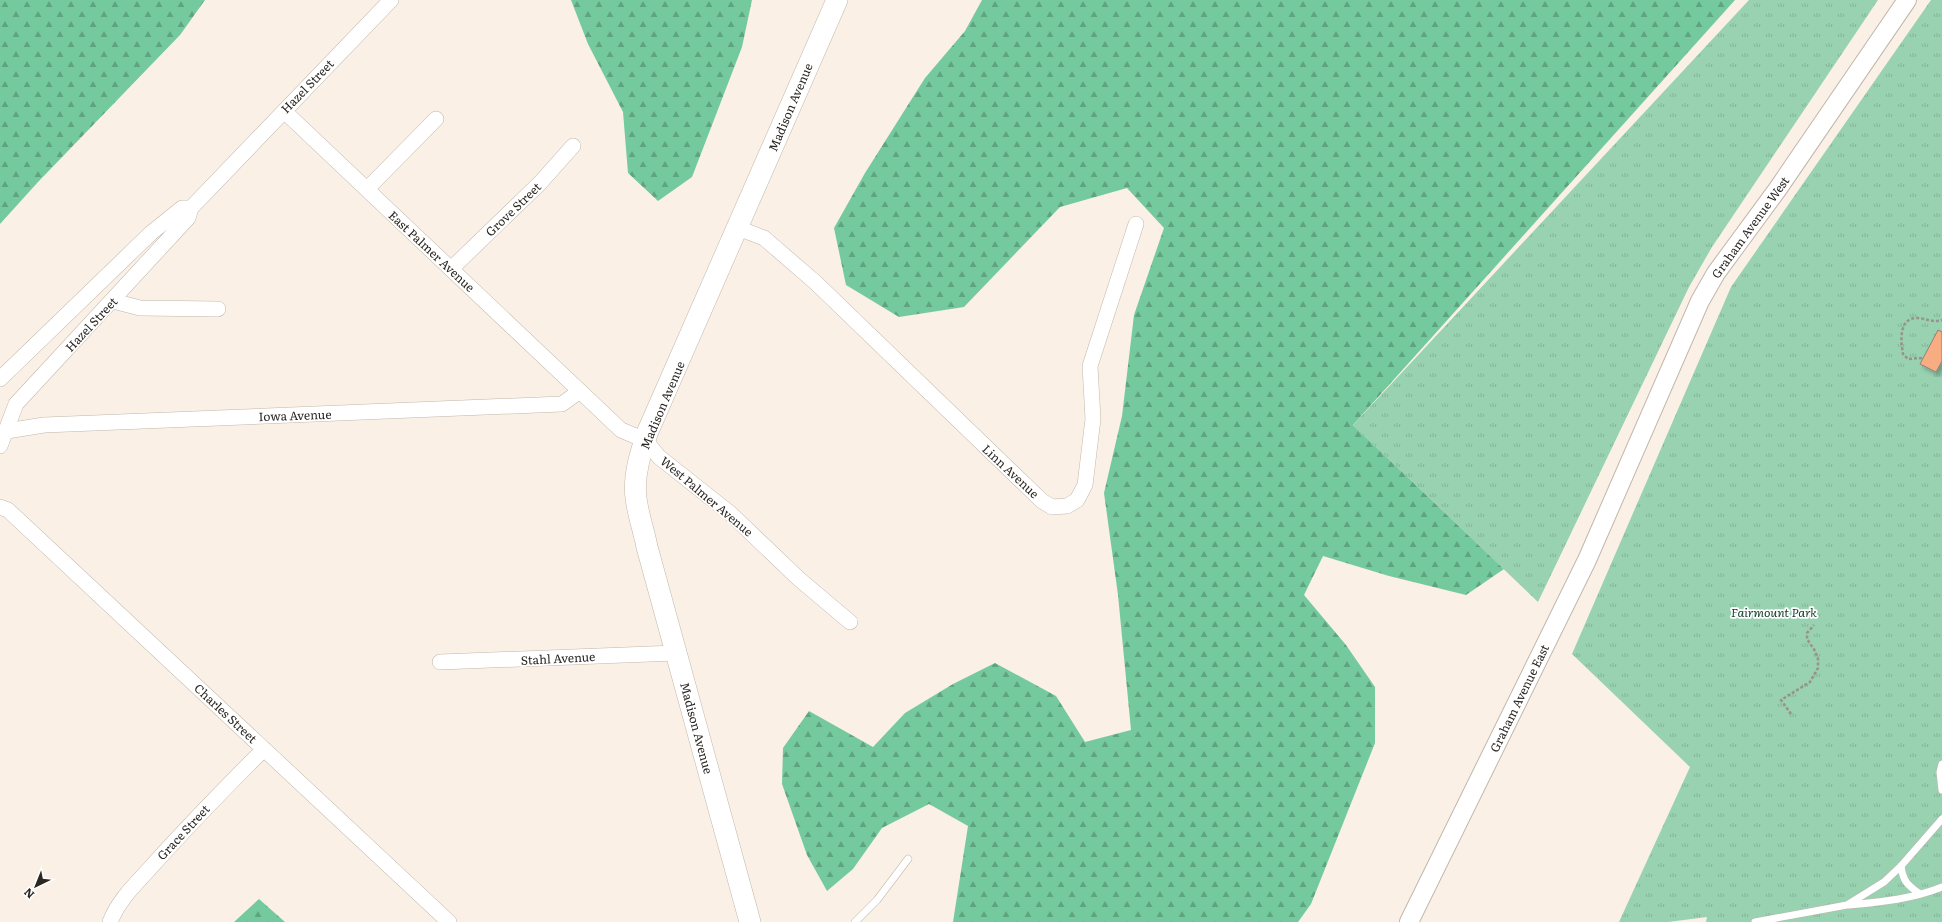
<svg xmlns="http://www.w3.org/2000/svg" width="1942" height="922" viewBox="0 0 1942 922" font-family="Literata,serif">
  <style>
    .forest { fill: url(#forest-firs) }
    .park { fill: url(#park-tufts) }
    .building { fill: #f8ac81; stroke: #8f827b; filter: url(#shadow) }
    .lines { fill: none; stroke-linecap: round; stroke-linejoin: round }
    .service-casing { stroke: #c0b7ac; stroke-width: 8 }
    .minor-casing { stroke: #c0b7ac; stroke-width: 16 }
    .tertiary-casing { stroke: #c0b7ac; stroke-width: 20 }
    .secondary-casing { stroke: #c0b7ac; stroke-width: 22 }
    .path { stroke: #98928a; stroke-width: 2.5; stroke-dasharray: 3 2; stroke-linecap: butt }
    .service { stroke: #fff; stroke-width: 7 }
    .minor { stroke: #fff; stroke-width: 15 }
    .tertiary { stroke: #fff; stroke-width: 18 }
    .secondary { stroke: #fff; stroke-width: 21 }
    .labels { text-anchor: middle; dominant-baseline: central; stroke-width: 3.5; stroke-linejoin: round; paint-order: stroke }
    .street-label { font-size: 12px; fill: #2a2723; stroke: #fff }
    .park-label { font-size: 12px; font-style: italic; fill: #123826; stroke: #fff }
  </style>
  <defs>
    <pattern id="forest-firs" width="22" height="20" patternUnits="userSpaceOnUse"><rect width="22" height="20" fill="#74ca9d"/><path d="M5 1l3.5 6h-7zM16 11l3.5 6h-7z" fill="#5fa480"/></pattern>
    <pattern id="park-tufts" width="24" height="20" patternUnits="userSpaceOnUse"><rect width="24" height="20" fill="#98d2b1"/><path d="M3 7l-1-3M5 7V3M7 7l1-3M15 17l-1-3M17 17v-4M19 17l1-3" fill="none" stroke="#83b498"/></pattern>
    <filter id="shadow"><feDropShadow dx="3.5" dy="3.5" stdDeviation="2" flood-color="#0004"/></filter>
  </defs>
  <rect width="100%" height="100%" fill="#faf0e5"/>
  <!-- forest -->
  <path class="forest" d="M0,0h205l-25,35 -142,147 -38,42z
    M571,0h181l-10,47 -50,130 -34,24 -30,-28 -5,-61 -35,-68z
    M982,0h753l-382,425 151,144 -38,26 -77,-19 -66,-20 -19,39 42,50 29,42v56l-64,161 -13,18h-345l15,-96 -39,-22 -47,24 -29,41 -26,22 -20,-36 -25,-71 1,-36 26,-37 64,36 32,-34 48,-29 42,-21 61,33 29,46 46,-12 -13,-135 -14,-102 18,-77 12,-101 30,-87 -37,-40 -67,19 -96,100 -65,10 -53,-32 -12,-57 31,-55 60,-95 40,-47z
    M259,899l26,23h-51z"/>
  <!-- park -->
  <path class="park" d="M1749,0h129l-166,247 -23,40 -151,315 -185,-177z
    M1931,0h11v922h-236l1,-5 -39,5h-49l71,-155 -118,-113 159,-367z"/>
  <!-- building -->
  <path class="building" d="M1938,330l4,2v29l-6,11 -16,-8z"/>
  <g class="lines">
    <defs>
      <path id="service" d="M1942,764l-2,8 2,18
        M1901,866c2,15 6,19 19,28
        M1849,905c31,-3 64,-6 93,-18
        M855,922l22,-22 31,-41
        M1755,922l92,-17 37,-23 17,-16 41,-47"/>
      <path id="minor" d="M284,111l337,319 24,10 14,17 72,57 68,65 51,43
        M367,189l69,-70
        M738,228l26,10 51,44 227,219 10,6 15,-1 10,-6 8,-15 8,-66 -3,-53 46,-142
        M451,269l89,-86 33,-37
        M113,301l27,7 78,1
        M0,379l151,-146 31,-25h9l200,-208
        M7,431l37,-6 518,-21 18,-13
        M0,446l16,-42 172,-186 3,-10
        M0,507l8,3 441,412
        M440,662l236,-9
        M110,922c9,-23 26,-38 42,-56 36,-40 74,-79 112,-117"/>
      <path id="tertiary" d="M1409,922l178,-362 113,-259 16,-28 61,-83 130,-190"/>
      <path id="secondary" d="M750,922l-103,-375c-3,-16 -9,-32 -11,-49 -3,-22 5,-47 12,-67l189,-431"/>
    </defs>
    <!-- service casing -->
    <use href="#service" class="service-casing"/>
    <!-- minor casing -->
    <use href="#minor" class="minor-casing"/>
    <!-- tertiary casing -->
    <use href="#tertiary" class="tertiary-casing"/>
    <!-- secondary casing -->
    <use href="#secondary" class="secondary-casing"/>
    <!-- path -->
    <path class="path" d="M1922,358l-14,1 -5,-5c-2,-12 -5,-36 14,-36 8,0 16,5 25,2
      M1941,363h1
      M1791,714l-10,-14 29,-18 8,-14v-9l-3,-8 -8,-12v-6l7,-8"/>
    <!-- service -->
    <use href="#service" class="service"/>
    <!-- minor -->
    <use href="#minor" class="minor"/>
    <!-- tertiary -->
    <use href="#tertiary" class="tertiary"/>
    <!-- secondary -->
    <use href="#secondary" class="secondary"/>
  </g>
  <g class="labels">
    <!-- street labels -->
    <g class="street-label">
      <text transform="translate(307 86) rotate(-46)">Hazel Street</text>
      <text transform="translate(790 107) rotate(-67)">Madison Avenue</text>
      <text transform="translate(513 209) rotate(-44)">Grove Street</text>
      <text transform="translate(1750 227) rotate(-54)">Graham Avenue West</text>
      <text transform="translate(432 251) rotate(43)">East Palmer Avenue</text>
      <text transform="translate(91 324) rotate(-47)">Hazel Street</text>
      <text transform="translate(662 405) rotate(-67)">Madison Avenue</text>
      <text transform="translate(295 415) rotate(-2)">Iowa Avenue</text>
      <text transform="translate(1011 471) rotate(43)">Linn Avenue</text>
      <text transform="translate(707 496) rotate(40)">West Palmer Avenue</text>
      <text transform="translate(558 658) rotate(-3)">Stahl Avenue</text>
      <text transform="translate(1519 698) rotate(-64)">Graham Avenue East</text>
      <text transform="translate(226 713) rotate(43)">Charles Street</text>
      <text transform="translate(697 728) rotate(75)">Madison Avenue</text>
      <text transform="translate(183 832) rotate(-47)">Grace Street</text>
    </g>
    <!-- park labels -->
    <g class="park-label">
      <text x="1774" y="612">Fairmount Park</text>
    </g>
  </g>
  <!-- north arrow -->
  <g transform="translate(36 886) rotate(223)" stroke="#ffffff" stroke-width="3" paint-order="stroke">
  <path d="M0-3L7 15L0 10L-7 15Z" fill="#2a2723"/>
  <text y="-6" font-size="11" font-weight="bold" text-anchor="middle" fill="#2a2723">N</text>
  </g>
</svg>
